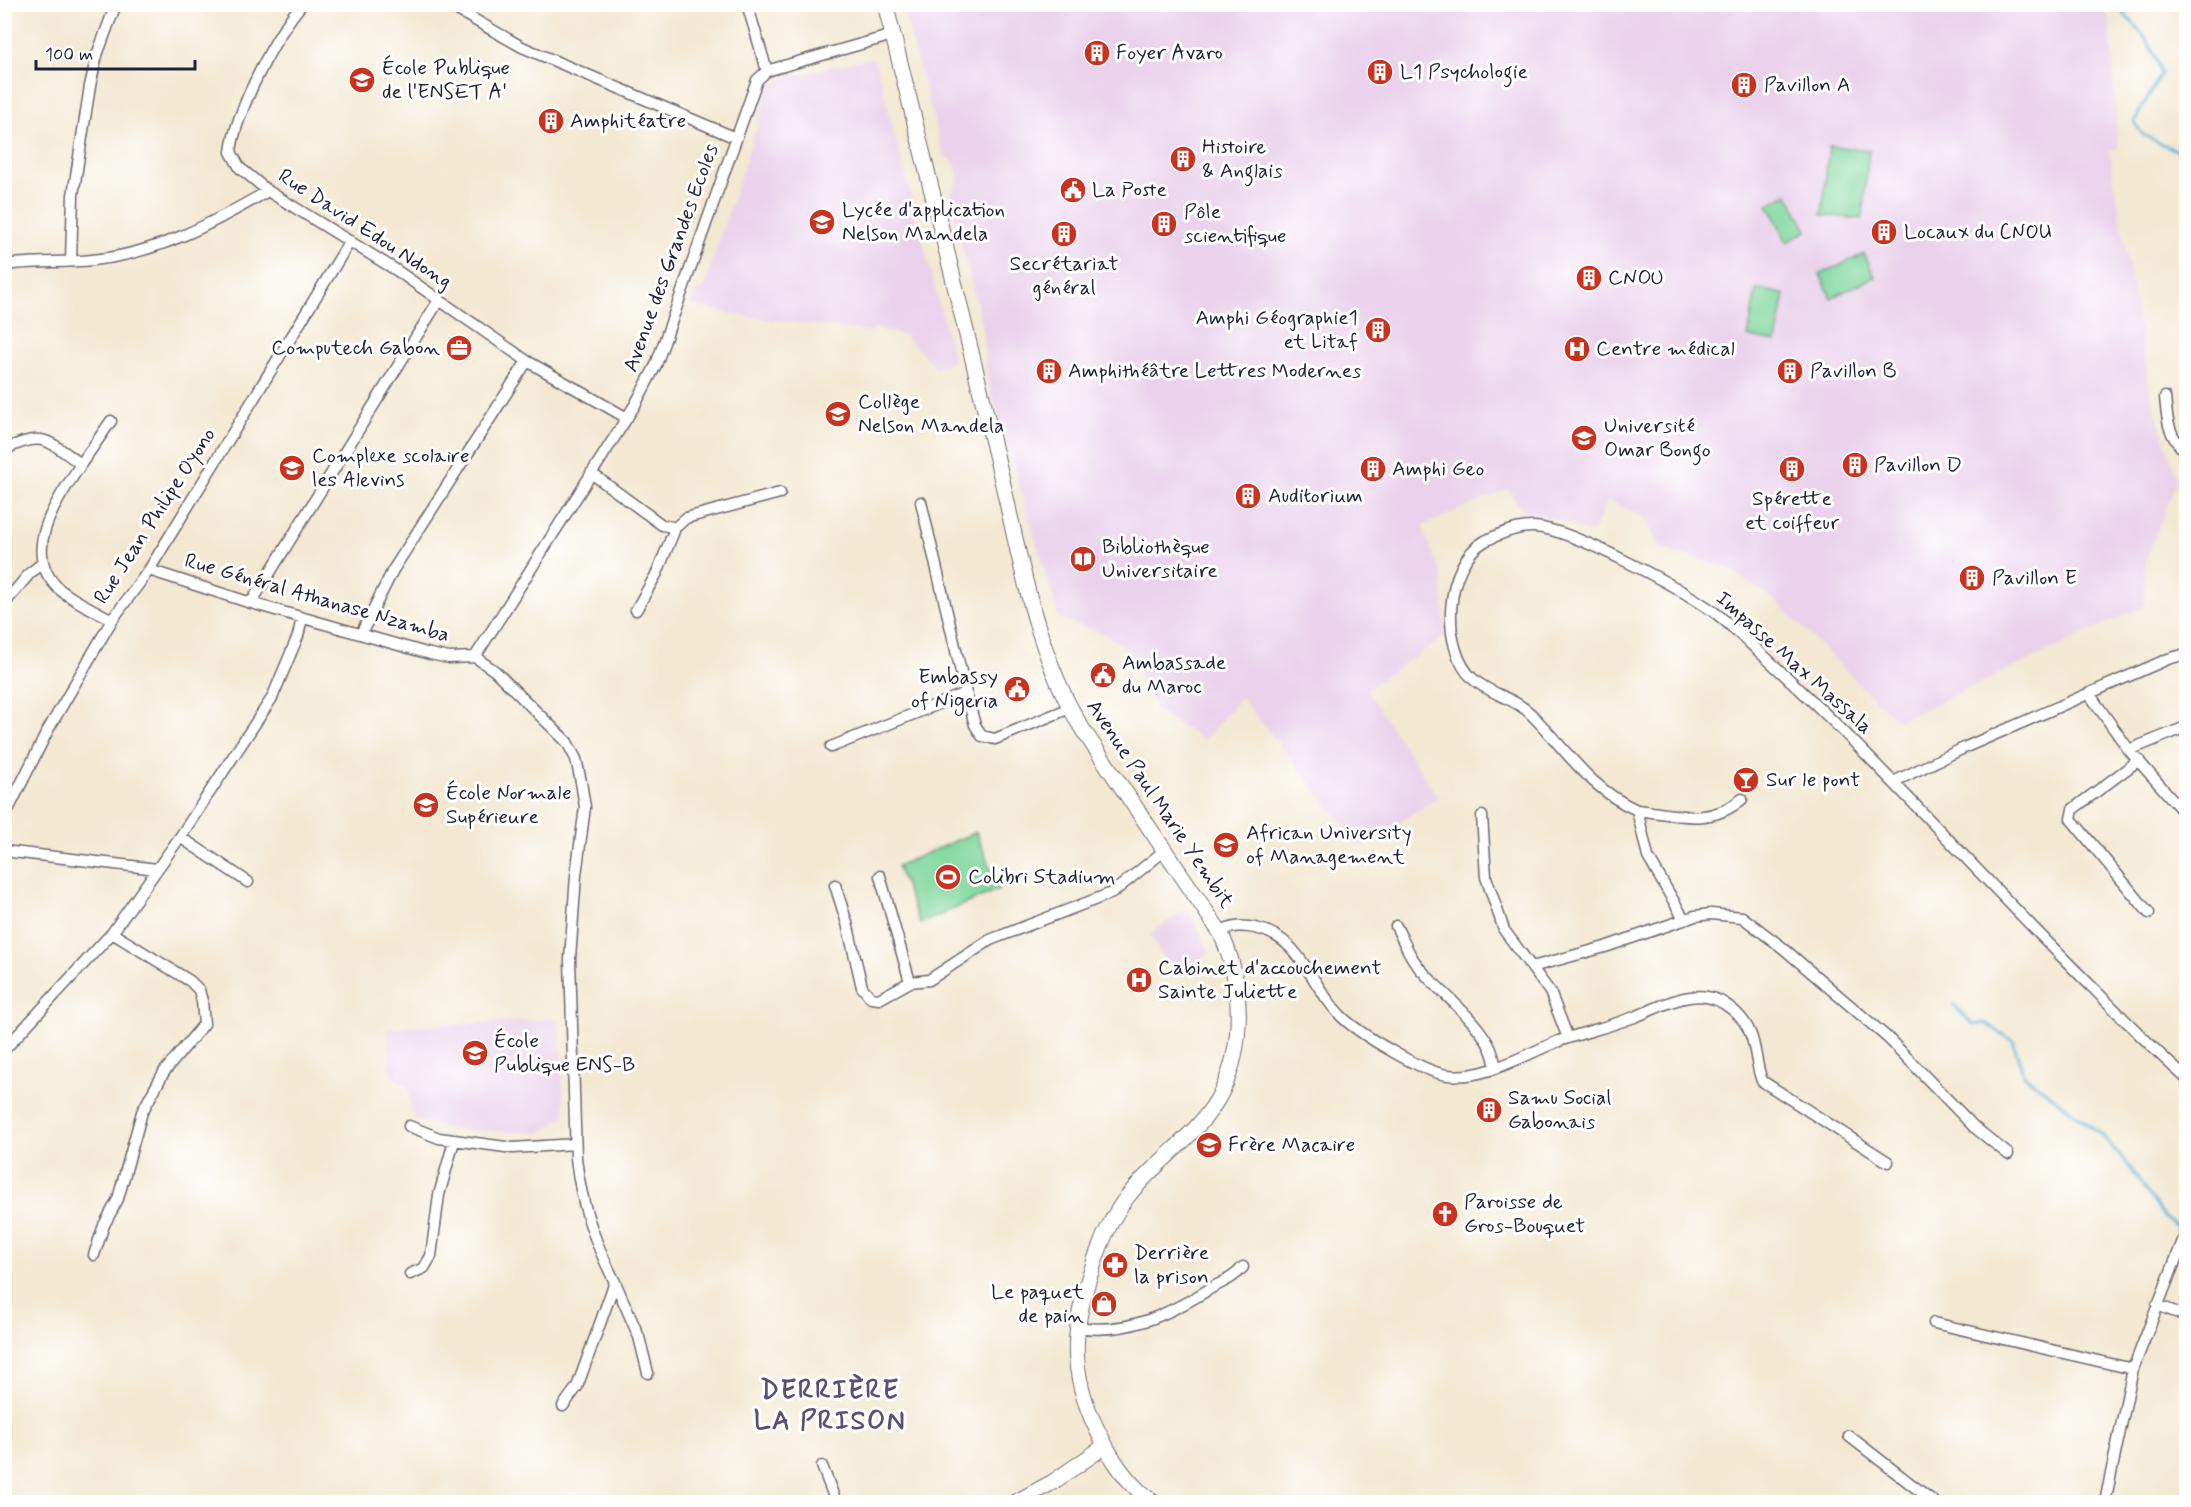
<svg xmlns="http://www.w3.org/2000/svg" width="2191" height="1507" viewBox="0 0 2191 1507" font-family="Mynerve,sans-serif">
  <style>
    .built { fill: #ead1ec }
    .green { fill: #80d79c; stroke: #517c6c; stroke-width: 1.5 }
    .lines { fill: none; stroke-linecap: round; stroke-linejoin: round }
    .stream { stroke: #5db2d9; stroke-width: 3 }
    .street-casing { stroke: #6b6770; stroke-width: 13 }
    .secondary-casing { stroke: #6b6770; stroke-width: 17 }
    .street { stroke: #fff; stroke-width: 10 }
    .secondary { stroke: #fff; stroke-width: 15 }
    .labels { text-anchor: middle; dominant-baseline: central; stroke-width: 6; stroke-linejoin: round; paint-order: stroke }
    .poi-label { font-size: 21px; fill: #22223b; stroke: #fff; text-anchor: start }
    .street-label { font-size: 21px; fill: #22223b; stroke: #fff }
    .district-label { font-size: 27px; font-weight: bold; letter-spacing: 1.5px; fill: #5b5073; stroke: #fff }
  </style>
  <rect width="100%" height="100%" fill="#fff"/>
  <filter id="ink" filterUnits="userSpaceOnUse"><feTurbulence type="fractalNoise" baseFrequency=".0167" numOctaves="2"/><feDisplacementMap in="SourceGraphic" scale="12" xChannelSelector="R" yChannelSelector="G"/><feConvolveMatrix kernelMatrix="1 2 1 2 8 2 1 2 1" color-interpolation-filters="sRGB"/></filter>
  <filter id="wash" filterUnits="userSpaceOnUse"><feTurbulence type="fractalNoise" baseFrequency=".008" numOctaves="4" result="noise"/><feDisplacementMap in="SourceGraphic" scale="24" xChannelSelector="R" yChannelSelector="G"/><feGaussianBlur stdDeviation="1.35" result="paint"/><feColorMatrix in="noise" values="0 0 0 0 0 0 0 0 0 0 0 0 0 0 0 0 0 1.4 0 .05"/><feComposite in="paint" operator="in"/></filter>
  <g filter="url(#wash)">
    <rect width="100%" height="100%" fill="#f3e8d1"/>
    <!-- built -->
    <path class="built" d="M902,5h1193l15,14 8,129 -9,3 42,245 26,84 -32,82 -1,44 -245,115 -23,-20 -100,-100 -50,-34 -66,-19 -17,-32 -35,-16 -16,34 -40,-16 -30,-7 -14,-22 -86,37 20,50 3,61 -79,52 72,108 -76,50 -121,-150 -37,43 -48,-29 -26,-60 -25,-17 -46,-16 -72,-240 -6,-58 -30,-116 1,-12 6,-11 -1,-9 -3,-10 -10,-5z
      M871,58l5,5 78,298 -18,7 -32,-33 -28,-7 -6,4 -126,-16 -53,-11 2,-11 10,-5 67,-203 9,-6 16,-5z
      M1187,908l24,45 -41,18 -20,-37z
      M559,1019l6,97 -25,17 -92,-4 -34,-11 -7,-33 -15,-8 -5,-49z"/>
    <!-- green -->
    <path class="green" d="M1829,146l40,4 -7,69 -40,-4z
      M1788,194l19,37 -20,11 -19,-38z
      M1864,254l11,23 -44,21 -11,-24z
      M1756,289l29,5 -9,48 -28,-5z
      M976,832l23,57 -79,35 -23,-58z"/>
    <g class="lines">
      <!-- stream -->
      <path class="stream" d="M2112,4c25,20 41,39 49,70l-27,48 9,13 43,20
        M1954,1005l19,20 12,-2 28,18 11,34 78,60 29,34 33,48 16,11"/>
    </g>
  </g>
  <g filter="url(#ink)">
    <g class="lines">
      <defs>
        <path id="street" d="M302,4c-26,30 -67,109 -71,148l9,16 28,23 128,79 131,91 100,57
          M447,4l75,43 214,91
          M747,4l20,67
          M71,261l2,-66 17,-109 7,-31 19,-51
          M4,265c30,-4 59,-2 88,-5 65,-6 121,-37 176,-69
          M2165,397c2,22 3,40 21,55
          M4,450c39,-20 44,-9 77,14 -21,33 -61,84 -25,122 11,12 41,25 56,34
          M81,464l30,-43
          M591,473l71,52 10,2
          M921,502l45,191 9,32 7,11 13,3 75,-31
          M677,526l9,-8 94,-25
          M149,570l102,33 179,51 19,4 26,-1
          M251,603l188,-303
          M4,604l26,-31 13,-10
          M636,610l21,-37 17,-42
          M361,634l32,-64 134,-209
          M475,657l20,14 72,71 9,17 5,23 4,25 -9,68 -6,84 6,199c5,46 18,83 39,124l-38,105 -14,19
          M475,657l160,-252 21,-40 101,-285 10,-9 13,-4 113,-32
          M2090,695l39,55 57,65
          M831,747l135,-54
          M2129,750l57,-23
          M2139,760l-66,49 -2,10 78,94
          M1893,782l73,-35 202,-88 18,-5
          M1742,799c-32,28 -67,15 -105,11 -46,-20 -70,-59 -104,-94 -17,-18 -42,-21 -60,-37 -33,-30 -29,-115 12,-138 14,-7 33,-15 49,-14 39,2 146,61 180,85 14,10 26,23 39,34 33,30 66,61 98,93 82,83 160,168 243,250 30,30 60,61 92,89
          M1637,810l11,47 36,62
          M1482,816l4,61 18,53 46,62 18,46
          M4,818l44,-88 64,-110 37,-50 201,-329
          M180,837l68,45
          M4,851l153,18
          M880,876l30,106
          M835,885l12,38 15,64 9,11 8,1 31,-17 19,-2 61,-40 122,-47 52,-42
          M1396,926c8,16 15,34 28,47 21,24 71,60 71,94
          M1220,932c13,-6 21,-7 35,-4 47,9 56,59 86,88 17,17 83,57 107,59 37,5 77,-21 111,-34 26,-9 52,-15 78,-25 20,-8 47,-23 70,-19 13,2 25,11 34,21 16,18 13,42 21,63l126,81
          M1532,967l73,-20 90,-31 16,-2 31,3 41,31 106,91 85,88 34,27
          M4,1050l108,-117 68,-96 92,-139 26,-62 4,-18
          M409,1126l30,12 74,10 62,-4
          M94,1255l10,-30 14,-26 24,-87 22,-40 40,-48 -2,-23 -3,-11 -9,-9 -78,-48
          M410,1274l14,-6 7,-12 8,-61 15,-54
          M615,1282l24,55 9,36
          M2157,1305l29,11
          M1934,1323l199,46
          M1077,1327c49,8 90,-12 131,-37 13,-8 24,-10 35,-23
          M1849,1436l85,66
          M822,1466l14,36
          M2105,1502l28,-133 53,-136"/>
        <path id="secondary" d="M885,4c39,151 75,303 112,455 22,90 36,191 86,271l137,202c23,48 25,111 2,159 -21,43 -65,68 -94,105 -17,21 -28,48 -36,73 -23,65 -22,113 12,174 12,23 28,45 49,59
          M1016,1502l37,-20 52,-36"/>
      </defs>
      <!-- street casing -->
      <use href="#street" class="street-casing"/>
      <!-- secondary casing -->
      <use href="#secondary" class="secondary-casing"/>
      <!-- street -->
      <use href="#street" class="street"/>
      <!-- secondary -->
      <use href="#secondary" class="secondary"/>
    </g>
  </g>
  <!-- icons -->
  <defs>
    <symbol id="building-disc" viewBox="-11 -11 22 22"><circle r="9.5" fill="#c8321e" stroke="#fff"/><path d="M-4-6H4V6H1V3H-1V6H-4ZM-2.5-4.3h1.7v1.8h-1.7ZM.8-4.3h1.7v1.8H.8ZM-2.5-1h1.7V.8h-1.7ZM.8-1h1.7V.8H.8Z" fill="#fff"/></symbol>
    <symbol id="school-disc" viewBox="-11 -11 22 22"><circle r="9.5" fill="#c8321e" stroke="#fff"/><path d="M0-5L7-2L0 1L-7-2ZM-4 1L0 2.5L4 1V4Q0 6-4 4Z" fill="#fff"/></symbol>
    <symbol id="civic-disc" viewBox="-11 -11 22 22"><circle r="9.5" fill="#c8321e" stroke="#fff"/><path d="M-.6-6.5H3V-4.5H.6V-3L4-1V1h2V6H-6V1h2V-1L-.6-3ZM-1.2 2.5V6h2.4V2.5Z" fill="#fff"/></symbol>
    <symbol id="office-disc" viewBox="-11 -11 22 22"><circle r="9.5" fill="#c8321e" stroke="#fff"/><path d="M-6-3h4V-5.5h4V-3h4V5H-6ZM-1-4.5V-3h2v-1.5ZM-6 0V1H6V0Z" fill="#fff"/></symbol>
    <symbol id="hospital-disc" viewBox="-11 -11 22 22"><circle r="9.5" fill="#c8321e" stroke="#fff"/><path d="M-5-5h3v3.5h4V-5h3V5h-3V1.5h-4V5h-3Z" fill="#fff"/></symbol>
    <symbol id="university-disc" viewBox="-11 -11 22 22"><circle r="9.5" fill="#c8321e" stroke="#fff"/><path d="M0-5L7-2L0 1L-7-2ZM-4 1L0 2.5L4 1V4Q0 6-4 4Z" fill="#fff"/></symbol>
    <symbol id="library-disc" viewBox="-11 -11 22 22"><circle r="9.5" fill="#c8321e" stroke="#fff"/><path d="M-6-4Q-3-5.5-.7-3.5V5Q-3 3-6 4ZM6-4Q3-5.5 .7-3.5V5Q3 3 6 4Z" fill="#fff"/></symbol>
    <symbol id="bar-disc" viewBox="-11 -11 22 22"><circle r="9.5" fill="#c8321e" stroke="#fff"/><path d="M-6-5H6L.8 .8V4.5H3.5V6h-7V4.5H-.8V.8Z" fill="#fff"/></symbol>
    <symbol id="stadium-disc" viewBox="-11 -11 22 22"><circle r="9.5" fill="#c8321e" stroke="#fff"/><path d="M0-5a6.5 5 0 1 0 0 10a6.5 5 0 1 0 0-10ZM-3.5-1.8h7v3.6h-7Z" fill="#fff"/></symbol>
    <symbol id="church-disc" viewBox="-11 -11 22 22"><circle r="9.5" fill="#c8321e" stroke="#fff"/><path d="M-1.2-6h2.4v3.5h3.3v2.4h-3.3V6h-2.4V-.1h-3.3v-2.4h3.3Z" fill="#fff"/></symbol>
    <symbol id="pharmacy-disc" viewBox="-11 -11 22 22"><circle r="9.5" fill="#c8321e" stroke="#fff"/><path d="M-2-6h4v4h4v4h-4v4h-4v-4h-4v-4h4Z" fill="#fff"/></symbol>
    <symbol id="shop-disc" viewBox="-11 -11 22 22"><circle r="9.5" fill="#c8321e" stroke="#fff"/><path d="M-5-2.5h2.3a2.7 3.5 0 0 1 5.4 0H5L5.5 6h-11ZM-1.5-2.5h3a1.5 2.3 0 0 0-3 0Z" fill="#fff"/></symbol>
  </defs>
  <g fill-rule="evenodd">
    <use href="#building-disc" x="1082" y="38" width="30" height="30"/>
    <use href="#building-disc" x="1365" y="57" width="30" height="30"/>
    <use href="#school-disc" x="347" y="65" width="30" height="30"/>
    <use href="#building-disc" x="1729" y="70" width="30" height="30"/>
    <use href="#building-disc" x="536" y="106" width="30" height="30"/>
    <use href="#building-disc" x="1168" y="144" width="30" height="30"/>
    <use href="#civic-disc" x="1058" y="175" width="30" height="30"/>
    <use href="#school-disc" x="807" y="207" width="30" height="30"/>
    <use href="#building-disc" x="1149" y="209" width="30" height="30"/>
    <use href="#building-disc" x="1869" y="217" width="30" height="30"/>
    <use href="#building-disc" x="1049" y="219" width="30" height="30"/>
    <use href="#building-disc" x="1574" y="263" width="30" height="30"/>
    <use href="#building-disc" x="1363" y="315" width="30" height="30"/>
    <use href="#office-disc" x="444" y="333" width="30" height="30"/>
    <use href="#hospital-disc" x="1562" y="334" width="30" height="30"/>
    <use href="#building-disc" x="1034" y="356" width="30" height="30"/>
    <use href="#building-disc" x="1775" y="356" width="30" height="30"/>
    <use href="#school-disc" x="823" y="399" width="30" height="30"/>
    <use href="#university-disc" x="1569" y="423" width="30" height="30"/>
    <use href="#building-disc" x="1840" y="450" width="30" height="30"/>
    <use href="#school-disc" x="277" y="453" width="30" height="30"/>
    <use href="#building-disc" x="1358" y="454" width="30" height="30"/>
    <use href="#building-disc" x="1777" y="454" width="30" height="30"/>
    <use href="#building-disc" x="1233" y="481" width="30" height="30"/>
    <use href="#library-disc" x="1068" y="544" width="30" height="30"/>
    <use href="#building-disc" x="1957" y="563" width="30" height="30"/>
    <use href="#civic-disc" x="1088" y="660" width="30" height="30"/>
    <use href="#civic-disc" x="1002" y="674" width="30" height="30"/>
    <use href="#bar-disc" x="1731" y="765" width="30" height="30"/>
    <use href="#university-disc" x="411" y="790" width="30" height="30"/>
    <use href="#university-disc" x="1211" y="830" width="30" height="30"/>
    <use href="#stadium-disc" x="933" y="862" width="30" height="30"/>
    <use href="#hospital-disc" x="1124" y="965" width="30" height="30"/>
    <use href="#school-disc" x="460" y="1038" width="30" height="30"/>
    <use href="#building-disc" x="1474" y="1095" width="30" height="30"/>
    <use href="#school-disc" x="1194" y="1130" width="30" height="30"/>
    <use href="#church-disc" x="1430" y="1199" width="30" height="30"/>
    <use href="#pharmacy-disc" x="1100" y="1250" width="30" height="30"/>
    <use href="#shop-disc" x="1089" y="1289" width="30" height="30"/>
  </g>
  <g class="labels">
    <!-- poi labels -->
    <g class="poi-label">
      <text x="1116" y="53">Foyer Avaro</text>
      <text x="382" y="68">École Publique<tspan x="382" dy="24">de l'ENSET A'</tspan></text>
      <text x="1400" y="72">L1 Psychologie</text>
      <text x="1764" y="85">Pavillon A</text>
      <text x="570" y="121">Amphitéatre</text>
      <text x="1202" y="147">Histoire<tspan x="1202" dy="24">&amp; Anglais</tspan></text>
      <text x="1092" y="190">La Poste</text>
      <text x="842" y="210">Lycée d'application<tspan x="842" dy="24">Nelson Mandela</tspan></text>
      <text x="1184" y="212">Pôle<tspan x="1184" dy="24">scientifique</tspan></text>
      <text x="1904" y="232">Locaux du CNOU</text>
      <text x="1064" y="264" text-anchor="middle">Secrétariat<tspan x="1064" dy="24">général</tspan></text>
      <text x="1608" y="278">CNOU</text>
      <text x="1358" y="318" text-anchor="end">Amphi Géographie1<tspan x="1358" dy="24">et Litaf</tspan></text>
      <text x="440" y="348" text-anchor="end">Computech Gabon</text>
      <text x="1596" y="349">Centre médical</text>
      <text x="1068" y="371">Amphithéâtre Lettres Modernes</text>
      <text x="1810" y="371">Pavillon B</text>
      <text x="858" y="402">Collège<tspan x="858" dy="24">Nelson Mandela</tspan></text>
      <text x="1604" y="426">Université<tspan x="1604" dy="24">Omar Bongo</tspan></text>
      <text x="312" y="456">Complexe scolaire<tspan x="312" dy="24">les Alevins</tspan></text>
      <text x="1874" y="465">Pavillon D</text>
      <text x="1392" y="469">Amphi Geo</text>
      <text x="1268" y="496">Auditorium</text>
      <text x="1792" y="499" text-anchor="middle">Spérette<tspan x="1792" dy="24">et coiffeur</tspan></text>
      <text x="1102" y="547">Bibliothèque<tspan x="1102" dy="24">Universitaire</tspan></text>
      <text x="1992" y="578">Pavillon E</text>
      <text x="1122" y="663">Ambassade<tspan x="1122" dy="24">du Maroc</tspan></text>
      <text x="998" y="677" text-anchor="end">Embassy<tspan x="998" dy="24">of Nigeria</tspan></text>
      <text x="1766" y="780">Sur le pont</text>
      <text x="446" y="793">École Normale<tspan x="446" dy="24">Supérieure</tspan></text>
      <text x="1246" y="833">African University<tspan x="1246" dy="24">of Management</tspan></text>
      <text x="968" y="877">Colibri Stadium</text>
      <text x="1158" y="968">Cabinet d'accouchement<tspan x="1158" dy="24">Sainte Juliette</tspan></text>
      <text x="494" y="1041">École<tspan x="494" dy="24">Publique ENS-B</tspan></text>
      <text x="1508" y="1098">Samu Social<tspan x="1508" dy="24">Gabonais</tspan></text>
      <text x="1228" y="1145">Frère Macaire</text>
      <text x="1464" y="1202">Paroisse de<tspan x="1464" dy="24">Gros-Bouquet</tspan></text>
      <text x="1134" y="1253">Derrière<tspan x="1134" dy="24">la prison</tspan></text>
      <text x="1084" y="1292" text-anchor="end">Le paquet<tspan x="1084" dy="24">de pain</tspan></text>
    </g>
    <!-- street labels -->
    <g class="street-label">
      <text transform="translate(365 229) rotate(33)">Rue David Edou Ndong</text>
      <text transform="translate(671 258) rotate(-70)">Avenue des Grandes Ecoles</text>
      <text transform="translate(155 516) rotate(-57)">Rue Jean Philipe Oyono</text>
      <text transform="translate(317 598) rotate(16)">Rue Général Athanase Nzamba</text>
      <text transform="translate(1794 663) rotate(42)">Impasse Max Massala</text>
      <text transform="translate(1160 804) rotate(56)">Avenue Paul Marie Yembit</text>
    </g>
    <!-- district labels -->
    <g class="district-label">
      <text x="830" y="1390">DERRIÈRE<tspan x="830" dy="31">LA PRISON</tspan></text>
    </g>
  </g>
  <!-- margin -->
  <rect width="2191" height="1507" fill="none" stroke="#fff" stroke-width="24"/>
  <!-- scale -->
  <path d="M36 60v9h159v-9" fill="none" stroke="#22223b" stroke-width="3"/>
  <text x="45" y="60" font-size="18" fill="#22223b" stroke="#ffffff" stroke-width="4.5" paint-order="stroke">100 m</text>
</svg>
